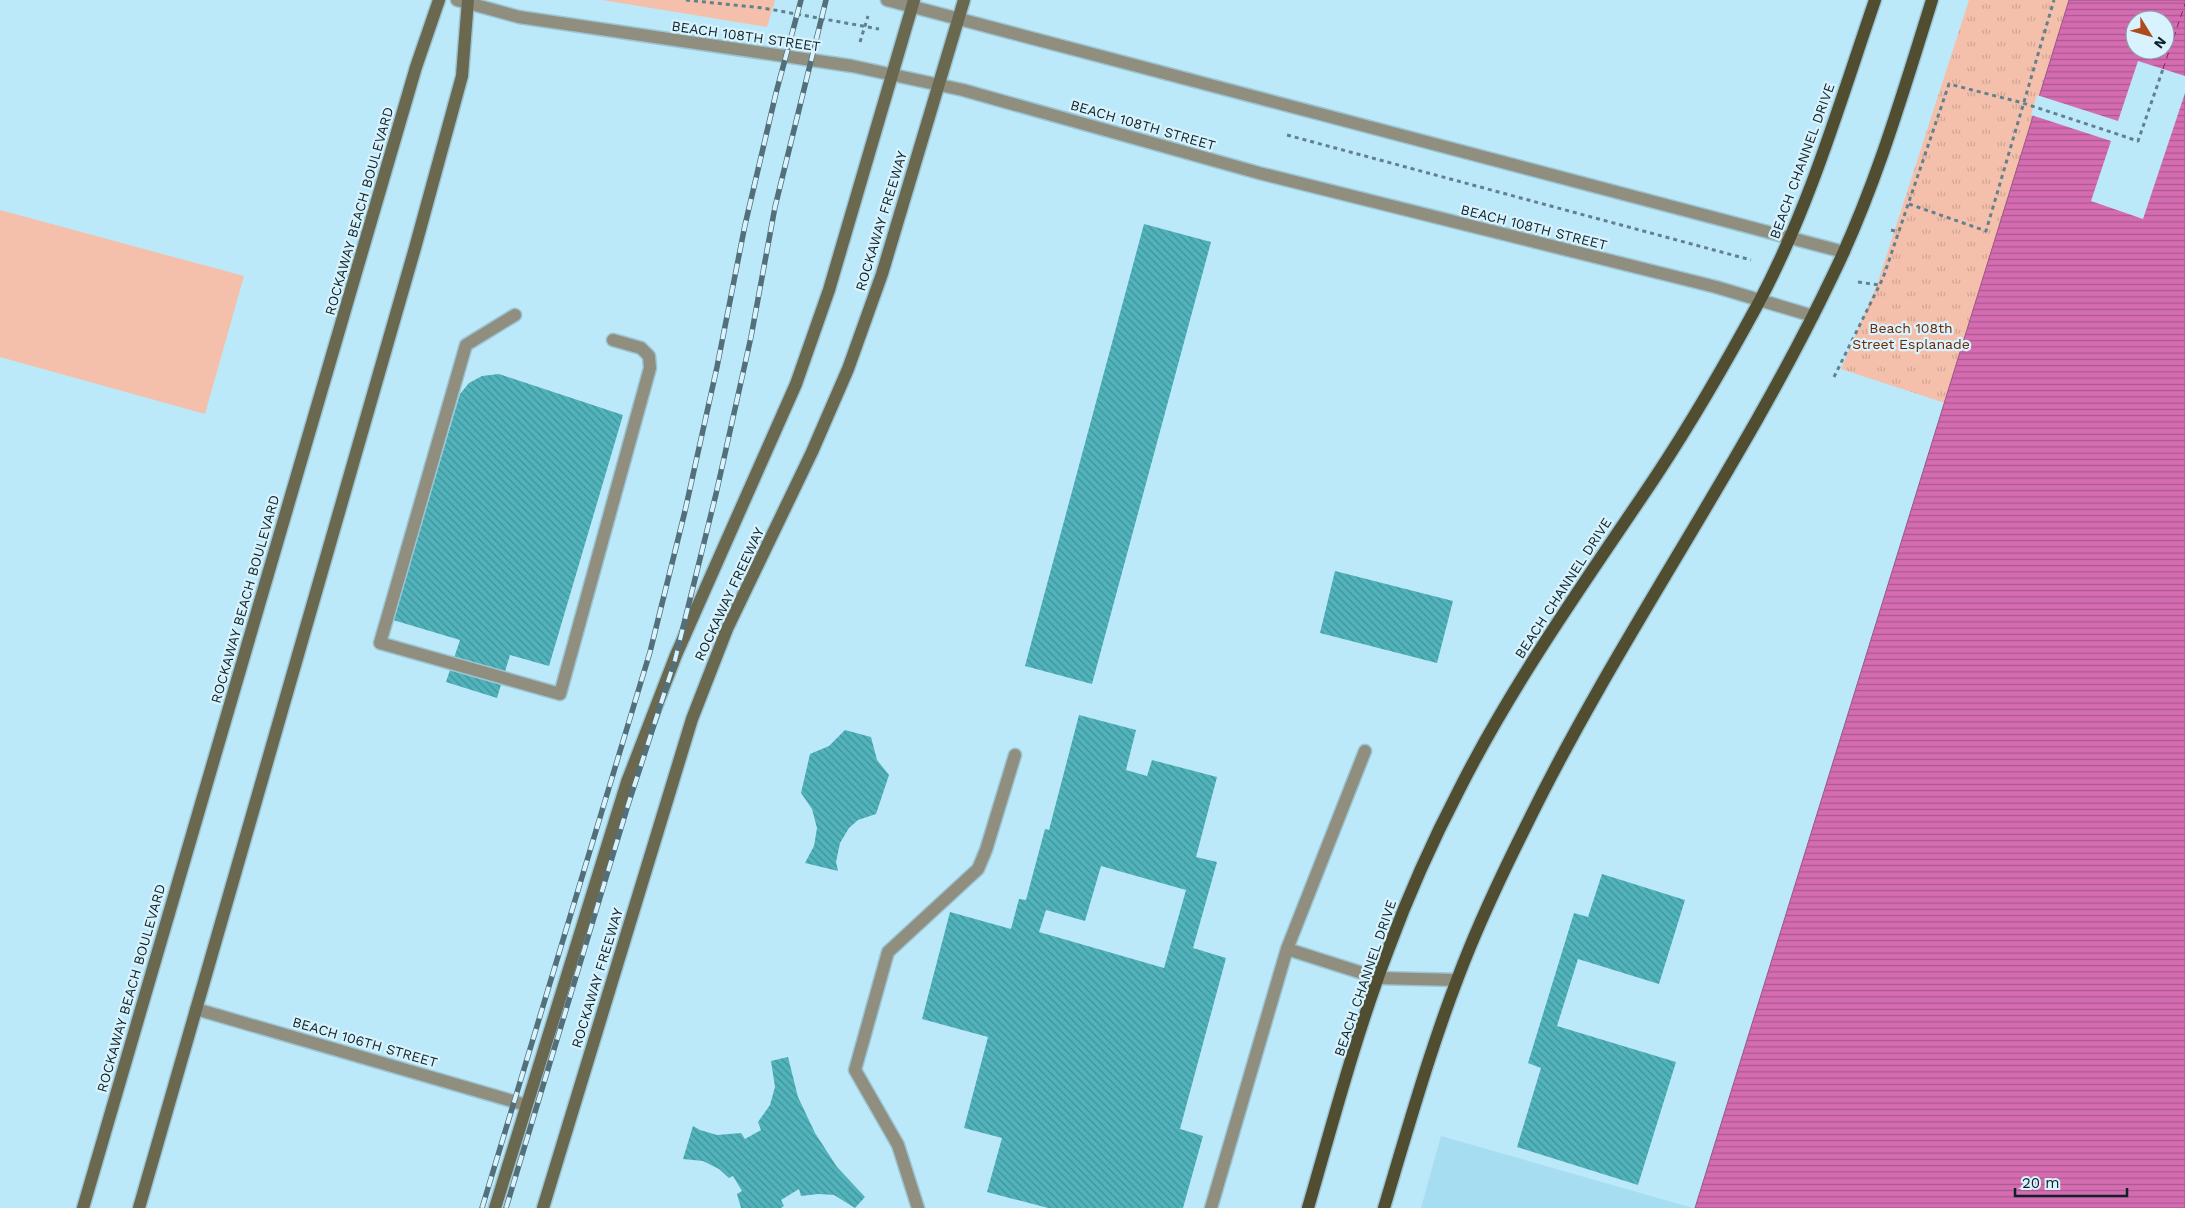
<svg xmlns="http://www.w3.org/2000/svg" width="2185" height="1208" viewBox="0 0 2185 1208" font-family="'Work Sans',sans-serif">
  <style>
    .built { fill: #a7ddf0 }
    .green { fill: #f4c0ac }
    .park { fill: url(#park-tufts) }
    .water { fill: url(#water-rules); stroke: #9a5688; fill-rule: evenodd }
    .pier { fill: #bbe9fa }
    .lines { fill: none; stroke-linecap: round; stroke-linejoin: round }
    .ferry { stroke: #951473; stroke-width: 1; stroke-dasharray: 6 5; stroke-linecap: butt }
    .building { fill: url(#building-back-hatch); fill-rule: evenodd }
    .lane-casing { stroke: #9cc5d4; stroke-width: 15 }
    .street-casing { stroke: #9cc5d4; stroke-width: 15 }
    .secondary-casing { stroke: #9cc5d4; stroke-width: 15 }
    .primary-casing { stroke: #9cc5d4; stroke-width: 15 }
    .path { stroke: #62818d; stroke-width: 3; stroke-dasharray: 4 4; stroke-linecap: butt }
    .lane { stroke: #908f7f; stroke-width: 12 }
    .street { stroke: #908f7f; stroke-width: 12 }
    .secondary { stroke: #6b6850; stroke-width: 12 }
    .primary { stroke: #504d30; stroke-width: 12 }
    .rail-casing { stroke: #53707a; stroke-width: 5.5 }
    .rail { stroke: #d8f3fd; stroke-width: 4; stroke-dasharray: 11; stroke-linecap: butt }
    .labels { text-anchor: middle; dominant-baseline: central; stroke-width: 4.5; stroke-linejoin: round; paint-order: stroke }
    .street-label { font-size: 14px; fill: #102228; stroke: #d8f3fd }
    .park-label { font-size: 14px; fill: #6f2703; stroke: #d8f3fd }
  </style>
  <defs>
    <pattern id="park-tufts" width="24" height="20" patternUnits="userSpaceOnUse" patternTransform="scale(1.25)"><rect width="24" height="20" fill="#f4c0ac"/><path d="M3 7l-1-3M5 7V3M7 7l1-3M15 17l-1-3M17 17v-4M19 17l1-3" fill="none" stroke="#d0a594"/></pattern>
    <pattern id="water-rules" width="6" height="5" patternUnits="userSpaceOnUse" patternTransform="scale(1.25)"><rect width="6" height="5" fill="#d56cb1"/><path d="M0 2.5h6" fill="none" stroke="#ab5890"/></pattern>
    <pattern id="building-back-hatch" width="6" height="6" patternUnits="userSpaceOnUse" patternTransform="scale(1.25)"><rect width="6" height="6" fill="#51b3bb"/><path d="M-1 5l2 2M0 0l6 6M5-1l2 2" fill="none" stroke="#429198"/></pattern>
  </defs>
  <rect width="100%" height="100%" fill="#bbe9fa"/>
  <!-- built -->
  <path class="built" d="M1441,1136l252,72h-272z"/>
  <!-- green -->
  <path class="green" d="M602,0h173l-8,27z
    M0,210l244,66 -39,138 -205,-57z"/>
  <!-- park -->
  <path class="park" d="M1969,0h100l-124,403 -104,-34 37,-87z"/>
  <!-- water -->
  <path class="water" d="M2069,0h116v1208h-490zM2135,20h30v30h-30z"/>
  <!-- pier -->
  <path class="pier" d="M2138,61l47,15v17l-42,126 -52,-18 20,-60 -80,-26 6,-20 81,26z"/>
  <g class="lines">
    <!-- ferry -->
    <path class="ferry" d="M2163,69l22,-65"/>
  </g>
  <!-- building -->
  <path class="building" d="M1144,224l67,18 -119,442 -67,-18z
    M499,374l124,41 -74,251 -39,-11 -13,43 -51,-16 14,-42 -67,-20 67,-226 9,-11 13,-7z
    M1335,571l118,30 -16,62 -117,-30z
    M1079,715l57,15 -10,40 21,6 5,-16 65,17 -21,80 21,5 -24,86 33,10 -46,171 23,7 -20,72h-135l-61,-16 15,-54 -38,-10 24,-91 -66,-18 28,-107 61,17 8,-30 7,1 19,-71 4,1zM1101,866l85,24 -22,78 -125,-36 7,-22 39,11z
    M845,730l26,7 6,23 12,15 -13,39 -18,6 -9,8 -9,15 -4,19 2,9 -33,-8 9,-17 3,-18 -5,-19 -11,-16 9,-39 19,-8z
    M1602,874l83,26 -26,84 -81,-25 -21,67 119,36 -38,123 -121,-38 24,-79 -13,-5 46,-150 14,4z
    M788,1057l10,40 17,36 22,34 28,30 -10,11 -21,-13 -16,-1 -17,2 -2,-7 -18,11 3,6 -3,2h-40l-4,-14 5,-3 -9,-15 -4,2 -10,-9 -16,-8 -20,-2 10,-33 7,4 17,5 24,-2 4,6 16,-9 -3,-8 12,-17 5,-18 -4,-26z"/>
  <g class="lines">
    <defs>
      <path id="lane" d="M515,315l-49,30 -86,298 180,51 90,-326 -1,-12 -8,-8 -28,-8
        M1287,949l91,29 79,2
        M918,1208l-20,-63 -43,-75 33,-118 90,-83 8,-19 29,-95
        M1211,1208l76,-259 78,-198"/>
      <path id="street" d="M457,0l62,17 333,49 111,24 296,83 457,114 97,29
        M887,0l957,252
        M196,1009l330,96"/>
      <path id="secondary" d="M83,1208l333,-1141 23,-67
        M139,1208l276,-960 47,-172 6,-76
        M495,1208l132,-426 49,-127 120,-271 33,-94 85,-290
        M543,1208l149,-489 35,-90 85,-177 36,-83 34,-95 82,-274"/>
      <path id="primary" d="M1308,1208c25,-86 48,-174 80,-258 20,-54 44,-108 71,-160 56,-111 128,-211 197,-314 37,-56 71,-115 103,-174 51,-96 81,-200 116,-302
        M1384,1208c26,-87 51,-176 86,-261 17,-41 36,-81 56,-121 92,-189 216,-360 306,-549 43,-88 71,-184 100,-277"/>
    </defs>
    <!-- lane casing -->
    <use href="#lane" class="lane-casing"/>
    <!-- street casing -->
    <use href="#street" class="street-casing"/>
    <!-- secondary casing -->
    <use href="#secondary" class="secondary-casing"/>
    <!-- primary casing -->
    <use href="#primary" class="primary-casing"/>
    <!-- path -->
    <path class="path" d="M686,0l77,8 116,21
      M860,42l8,-26
      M1287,135l464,125
      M1909,204l77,27 68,-231
      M1891,230l8,2
      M1858,282l21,3
      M1834,377l49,-99 66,-194 74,19 115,38 25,-72"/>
    <!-- lane -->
    <use href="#lane" class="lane"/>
    <!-- street -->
    <use href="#street" class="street"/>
    <!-- secondary -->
    <use href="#secondary" class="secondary"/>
    <!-- primary -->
    <use href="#primary" class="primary"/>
    <defs>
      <path id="rail" d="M482,1208l168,-556 35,-141 32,-144 28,-142 31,-132 25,-93
        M506,1208l122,-403 47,-145 41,-166 35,-157 24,-130 51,-207"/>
    </defs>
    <!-- rail casing -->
    <use href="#rail" class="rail-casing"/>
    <!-- rail -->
    <use href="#rail" class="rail"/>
  </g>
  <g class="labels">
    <!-- street labels -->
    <g class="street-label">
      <text transform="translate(746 36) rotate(8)">BEACH 108TH STREET</text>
      <text transform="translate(1143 125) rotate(16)">BEACH 108TH STREET</text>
      <text transform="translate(1802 161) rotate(-70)">BEACH CHANNEL DRIVE</text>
      <text transform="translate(359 211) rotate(-74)">ROCKAWAY BEACH BOULEVARD</text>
      <text transform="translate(881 221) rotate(-73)">ROCKAWAY FREEWAY</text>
      <text transform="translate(1534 227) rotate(14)">BEACH 108TH STREET</text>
      <text transform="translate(1563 588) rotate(-57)">BEACH CHANNEL DRIVE</text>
      <text transform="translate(729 594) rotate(-65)">ROCKAWAY FREEWAY</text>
      <text transform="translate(245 599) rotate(-74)">ROCKAWAY BEACH BOULEVARD</text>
      <text transform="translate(597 978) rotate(-73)">ROCKAWAY FREEWAY</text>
      <text transform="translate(1365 978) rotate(-71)">BEACH CHANNEL DRIVE</text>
      <text transform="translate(131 988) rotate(-74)">ROCKAWAY BEACH BOULEVARD</text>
      <text transform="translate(365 1042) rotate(16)">BEACH 106TH STREET</text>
    </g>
    <!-- park labels -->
    <g class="park-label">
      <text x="1911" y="328">Beach 108th<tspan x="1911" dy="16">Street Esplanade</tspan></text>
    </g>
  </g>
  <!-- north arrow -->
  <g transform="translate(2150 35) rotate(127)"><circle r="24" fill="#d8f3fd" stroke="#889fa8"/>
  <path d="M0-4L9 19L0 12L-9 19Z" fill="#af4a1b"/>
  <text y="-8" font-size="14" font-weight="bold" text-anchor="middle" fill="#102228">N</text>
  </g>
  <!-- scale -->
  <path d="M2015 1188v8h112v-8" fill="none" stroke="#102228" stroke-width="2.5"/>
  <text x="2022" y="1188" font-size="15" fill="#102228" stroke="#d8f3fd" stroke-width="4" paint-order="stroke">20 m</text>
</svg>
